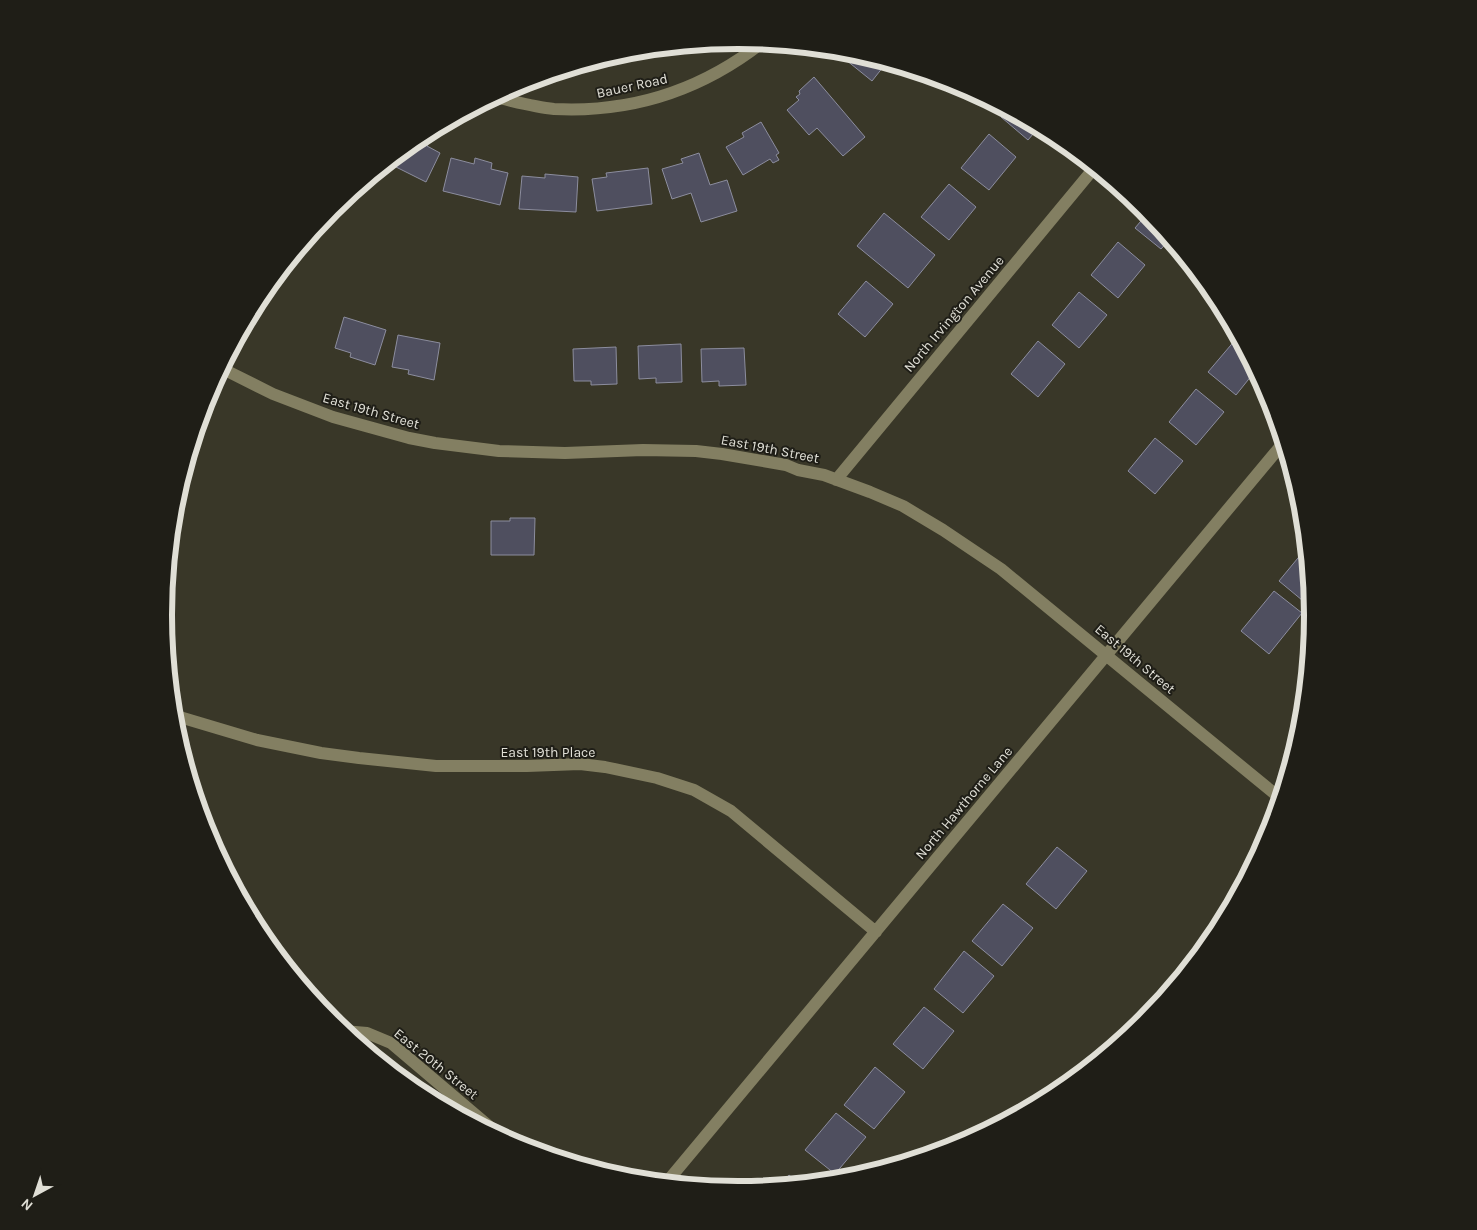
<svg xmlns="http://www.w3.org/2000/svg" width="1477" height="1230" viewBox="0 0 1477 1230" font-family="Karla,sans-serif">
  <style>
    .building { fill: #4f4f5f; stroke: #8c8d9e }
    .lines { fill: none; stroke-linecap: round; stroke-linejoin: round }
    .minor { stroke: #837f62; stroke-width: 12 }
    .labels { text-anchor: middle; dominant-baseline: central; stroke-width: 4; stroke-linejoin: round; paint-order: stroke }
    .street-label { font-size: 14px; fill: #e0dfd6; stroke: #1f1e17 }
    .rim { fill: none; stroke: #e0dfd6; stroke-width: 6 }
  </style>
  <rect width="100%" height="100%" fill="#393728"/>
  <!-- building -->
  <path class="building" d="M853,52l34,10 -15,19 -26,-21z
    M814,77l51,60 -22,19 -26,-28 -8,7 -22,-25 12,-10 -3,-3 4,-3 -1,-3z
    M1007,110l32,17 -11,13 -27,-23z
    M761,122l18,31 -3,2 3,5 -6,3 -3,-4 -27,16 -17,-28 18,-10 -2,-4z
    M989,134l27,23 -27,33 -28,-22z
    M417,138l11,6 -1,2 13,7 -14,29 -36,-18 2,-5z
    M699,153l11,32 17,-5 10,31 -36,11 -10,-29 -19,6 -10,-30 21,-6 -2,-4z
    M451,158l23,6 1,-6 17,5 -1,6 17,4 -8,32 -57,-14z
    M648,168l4,36 -55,7 -5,-32 15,-2 -1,-4z
    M545,174l33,3 -2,35 -57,-3 3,-33 23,2z
    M949,184l27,23 -27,33 -28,-23z
    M1142,206l28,33 -9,10 -26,-21 11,-13 -6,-5z
    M884,213l51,42 -27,33 -51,-42z
    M1118,242l27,23 -27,33 -27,-23z
    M866,281l27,23 -28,33 -27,-23z
    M1079,292l28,23 -28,33 -27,-23z
    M344,317l42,13 -11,35 -25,-8 1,-4 -16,-5z
    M398,335l42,8 -6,37 -26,-6 1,-4 -17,-3z
    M1236,339l7,6 13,25 -20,25 -28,-23z
    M1038,341l27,23 -27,33 -27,-23z
    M681,344l1,38 -26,1v-5l-17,1 -1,-33z
    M616,347l1,37 -26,1v-4h-17l-1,-32z
    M744,348l2,37 -27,1v-5l-17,1 -1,-33z
    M1196,389l28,23 -28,33 -27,-23z
    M1155,438l28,23 -28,33 -27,-23z
    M510,518h25l-1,37h-43v-34h19z
    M1307,547l5,53 -4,5 -29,-24z
    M1274,591l28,22 -33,41 -28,-23z
    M1057,847l30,24 -31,38 -30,-25z
    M1003,904l30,24 -31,38 -30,-25z
    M964,951l30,25 -31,37 -29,-24z
    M924,1007l30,24 -31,38 -30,-25z
    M875,1067l30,25 -31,37 -30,-24z
    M836,1113l30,24 -31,37 -30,-24z
    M789,1175l11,9 -19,2z"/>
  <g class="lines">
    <!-- minor -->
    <path class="minor" d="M494,97c19,4 40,10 60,12 77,4 148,-19 209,-67
      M221,368l52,26 60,23 76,21 26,5 64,8 66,2 78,-3 53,1 26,3 64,11 12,5 26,5 46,17 33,14 40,24 58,39 280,230
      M836,480l259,-313
      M173,715l84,25 64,13 38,5 77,8h91l53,-2 25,3 52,11 37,12 37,21 145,121
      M343,1031l24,2 24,10 112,95
      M666,1183l618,-741"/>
  </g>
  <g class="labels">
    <!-- street labels -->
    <g class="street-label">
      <text transform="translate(632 86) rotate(-12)">Bauer Road</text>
      <text transform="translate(954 314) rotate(-50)">North Irvington Avenue</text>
      <text transform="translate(371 411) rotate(16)">East 19th Street</text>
      <text transform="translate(770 449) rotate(11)">East 19th Street</text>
      <text transform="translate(1135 659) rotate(40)">East 19th Street</text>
      <text x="548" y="752">East 19th Place</text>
      <text transform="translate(964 803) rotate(-50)">North Hawthorne Lane</text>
      <text transform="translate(436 1064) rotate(39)">East 20th Street</text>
    </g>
  </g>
  <!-- crop -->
  <path d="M0 0H1477V1230H0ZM172 615a566 566 0 1 1 1132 0a566 566 0 1 1-1132 0Z" fill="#1f1e17" fill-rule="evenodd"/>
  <path class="rim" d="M172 615a566 566 0 1 1 1132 0a566 566 0 1 1-1132 0Z"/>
  <!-- north arrow -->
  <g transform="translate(35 1195) rotate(220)" stroke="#1f1e17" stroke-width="4" paint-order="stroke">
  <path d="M0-4L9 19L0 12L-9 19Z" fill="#e0dfd6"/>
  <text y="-8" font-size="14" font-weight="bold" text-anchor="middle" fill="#e0dfd6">N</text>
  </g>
</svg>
